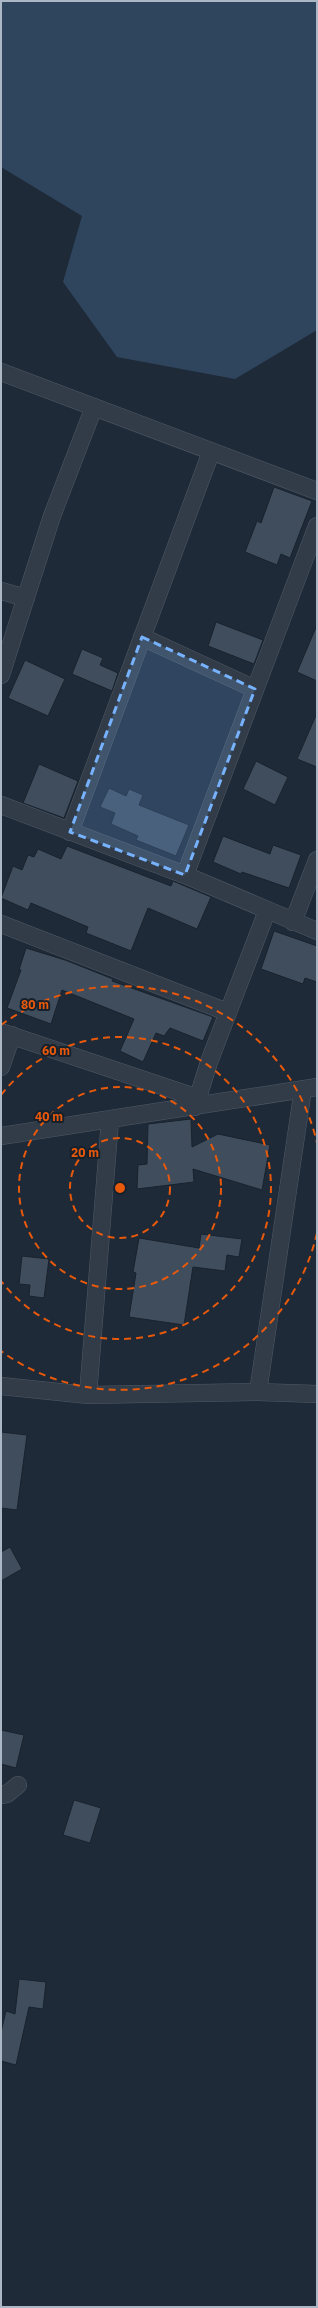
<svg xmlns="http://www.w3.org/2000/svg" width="318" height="2308" viewBox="0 0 318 2308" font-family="'IBM Plex Sans',sans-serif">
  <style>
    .water { fill: #2f455e }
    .building { fill: #3f4d5d; stroke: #19232e }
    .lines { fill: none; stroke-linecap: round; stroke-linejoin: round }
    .minor-casing { stroke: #4f5a66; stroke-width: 18 }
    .minor { stroke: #323c48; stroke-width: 17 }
    .marked { fill: #77b2fe; fill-opacity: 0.2; stroke: #77b2fe; stroke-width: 3; stroke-dasharray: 8 5; stroke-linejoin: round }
    .ring { fill: none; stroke: #e8590c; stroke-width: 2; stroke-dasharray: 7 5 }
    .centre { fill: #e8590c; stroke: #17212c; stroke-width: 2 }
    .ring-label { font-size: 12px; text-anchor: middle; font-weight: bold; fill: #e8590c; stroke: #17212c; stroke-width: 4; stroke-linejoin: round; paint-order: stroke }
  </style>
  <rect width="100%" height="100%" fill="#1e2a37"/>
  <!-- water -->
  <path class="water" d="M1,1h316v329l-82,49 -118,-22 -54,-75 19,-66 -81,-49z"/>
  <!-- building -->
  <path class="building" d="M274,487l38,14 -22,57 -9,-4 -4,11 -32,-13 12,-31 4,2z
    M216,622l47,18 -9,24 -46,-18z
    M317,625v56l-20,-9z
    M82,649l21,9 -3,7 18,8 -6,18 -40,-17z
    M25,660l40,19 -17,37 -40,-18z
    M317,713v54l-20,-8z
    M256,761l32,16 -13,28 -32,-16z
    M39,764l39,17 -14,37 -41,-15z
    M109,788l17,8 3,-7 14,6 -4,10 50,20 -13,31 -40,-16 2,-4 -27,-12 4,-11 -15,-6z
    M223,836l47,18 3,-9 28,10 -12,33 -47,-16 -1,2 -28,-12z
    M67,846l104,40 2,-5 38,16 -14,32 -49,-21 -17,43 -45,-18 2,-6 -57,-24 -3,7 -27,-12 12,-32 9,4 6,-15 6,2 4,-8 23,10z
    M274,931l43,15v36l-12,-4 -2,6 -42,-15z
    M26,948l39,12 48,19 -1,2 101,36 -10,24 -33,-13 -6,8 -8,-3 -13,29 -23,-11 14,-32 -72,-29 -11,34 -44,-16 14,-38h-2z
    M191,1119l1,28 26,-13 52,11 -8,45 -69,-21 1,13 -57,7 1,-24 9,-1 1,-40z
    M201,1234l41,5 -3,18 -12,-2 -2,16 -32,-4 -9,58 -55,-8 7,-44 -3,-1 6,-34 60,10z
    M22,1256l27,3 -5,39 -15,-2 1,-11 -11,-1z
    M1,1432l26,3 -10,75 -16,-2z
    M10,1547l12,22 -21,12v-29z
    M1,1730l23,5 -8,33 -15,-4z
    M74,1800l27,8 -11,35 -27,-8z
    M19,1979l27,3 -3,27 -14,-2 -13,58 -15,-4v-29l5,-21 9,3z"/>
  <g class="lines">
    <defs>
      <path id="minor" d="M1,372l316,119
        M1,591l25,7
        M142,637l113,52
        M1,675l51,-159 42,-109
        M1,805l184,70 132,56
        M70,832l141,-380
        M185,875l132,-349
        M293,922l24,-62
        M1,924l226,88
        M1,1032l197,66
        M1,1067l11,-32
        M195,1107l14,-45 58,-151
        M1,1136l316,-49
        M1,1386l87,9 170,-3 59,2
        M258,1392l45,-303
        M88,1395l22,-275
        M1,1795l6,-1 11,-9"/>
    </defs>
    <!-- minor casing -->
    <use href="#minor" class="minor-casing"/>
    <!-- minor -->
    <use href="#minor" class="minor"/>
  </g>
  <!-- marked area -->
  <path class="marked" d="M142,637l113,52 -70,186 -115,-43z"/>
  <!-- distance rings -->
  <g class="ring">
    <circle cx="120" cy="1188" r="50"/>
    <circle cx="120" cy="1188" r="101"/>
    <path d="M1 1095A151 151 0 1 1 1 1281"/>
    <path d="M317 1233A202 202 0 0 1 1 1351M1 1025A202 202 0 0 1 317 1143"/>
  </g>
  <circle cx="120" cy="1188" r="6" class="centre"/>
  <g class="ring-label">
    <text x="35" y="1009">80 m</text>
    <text x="56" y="1055">60 m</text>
    <text x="49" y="1121">40 m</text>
    <text x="85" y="1157">20 m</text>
  </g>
  <!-- border -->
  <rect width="318" height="2308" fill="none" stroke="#abb7c5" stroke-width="4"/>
</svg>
